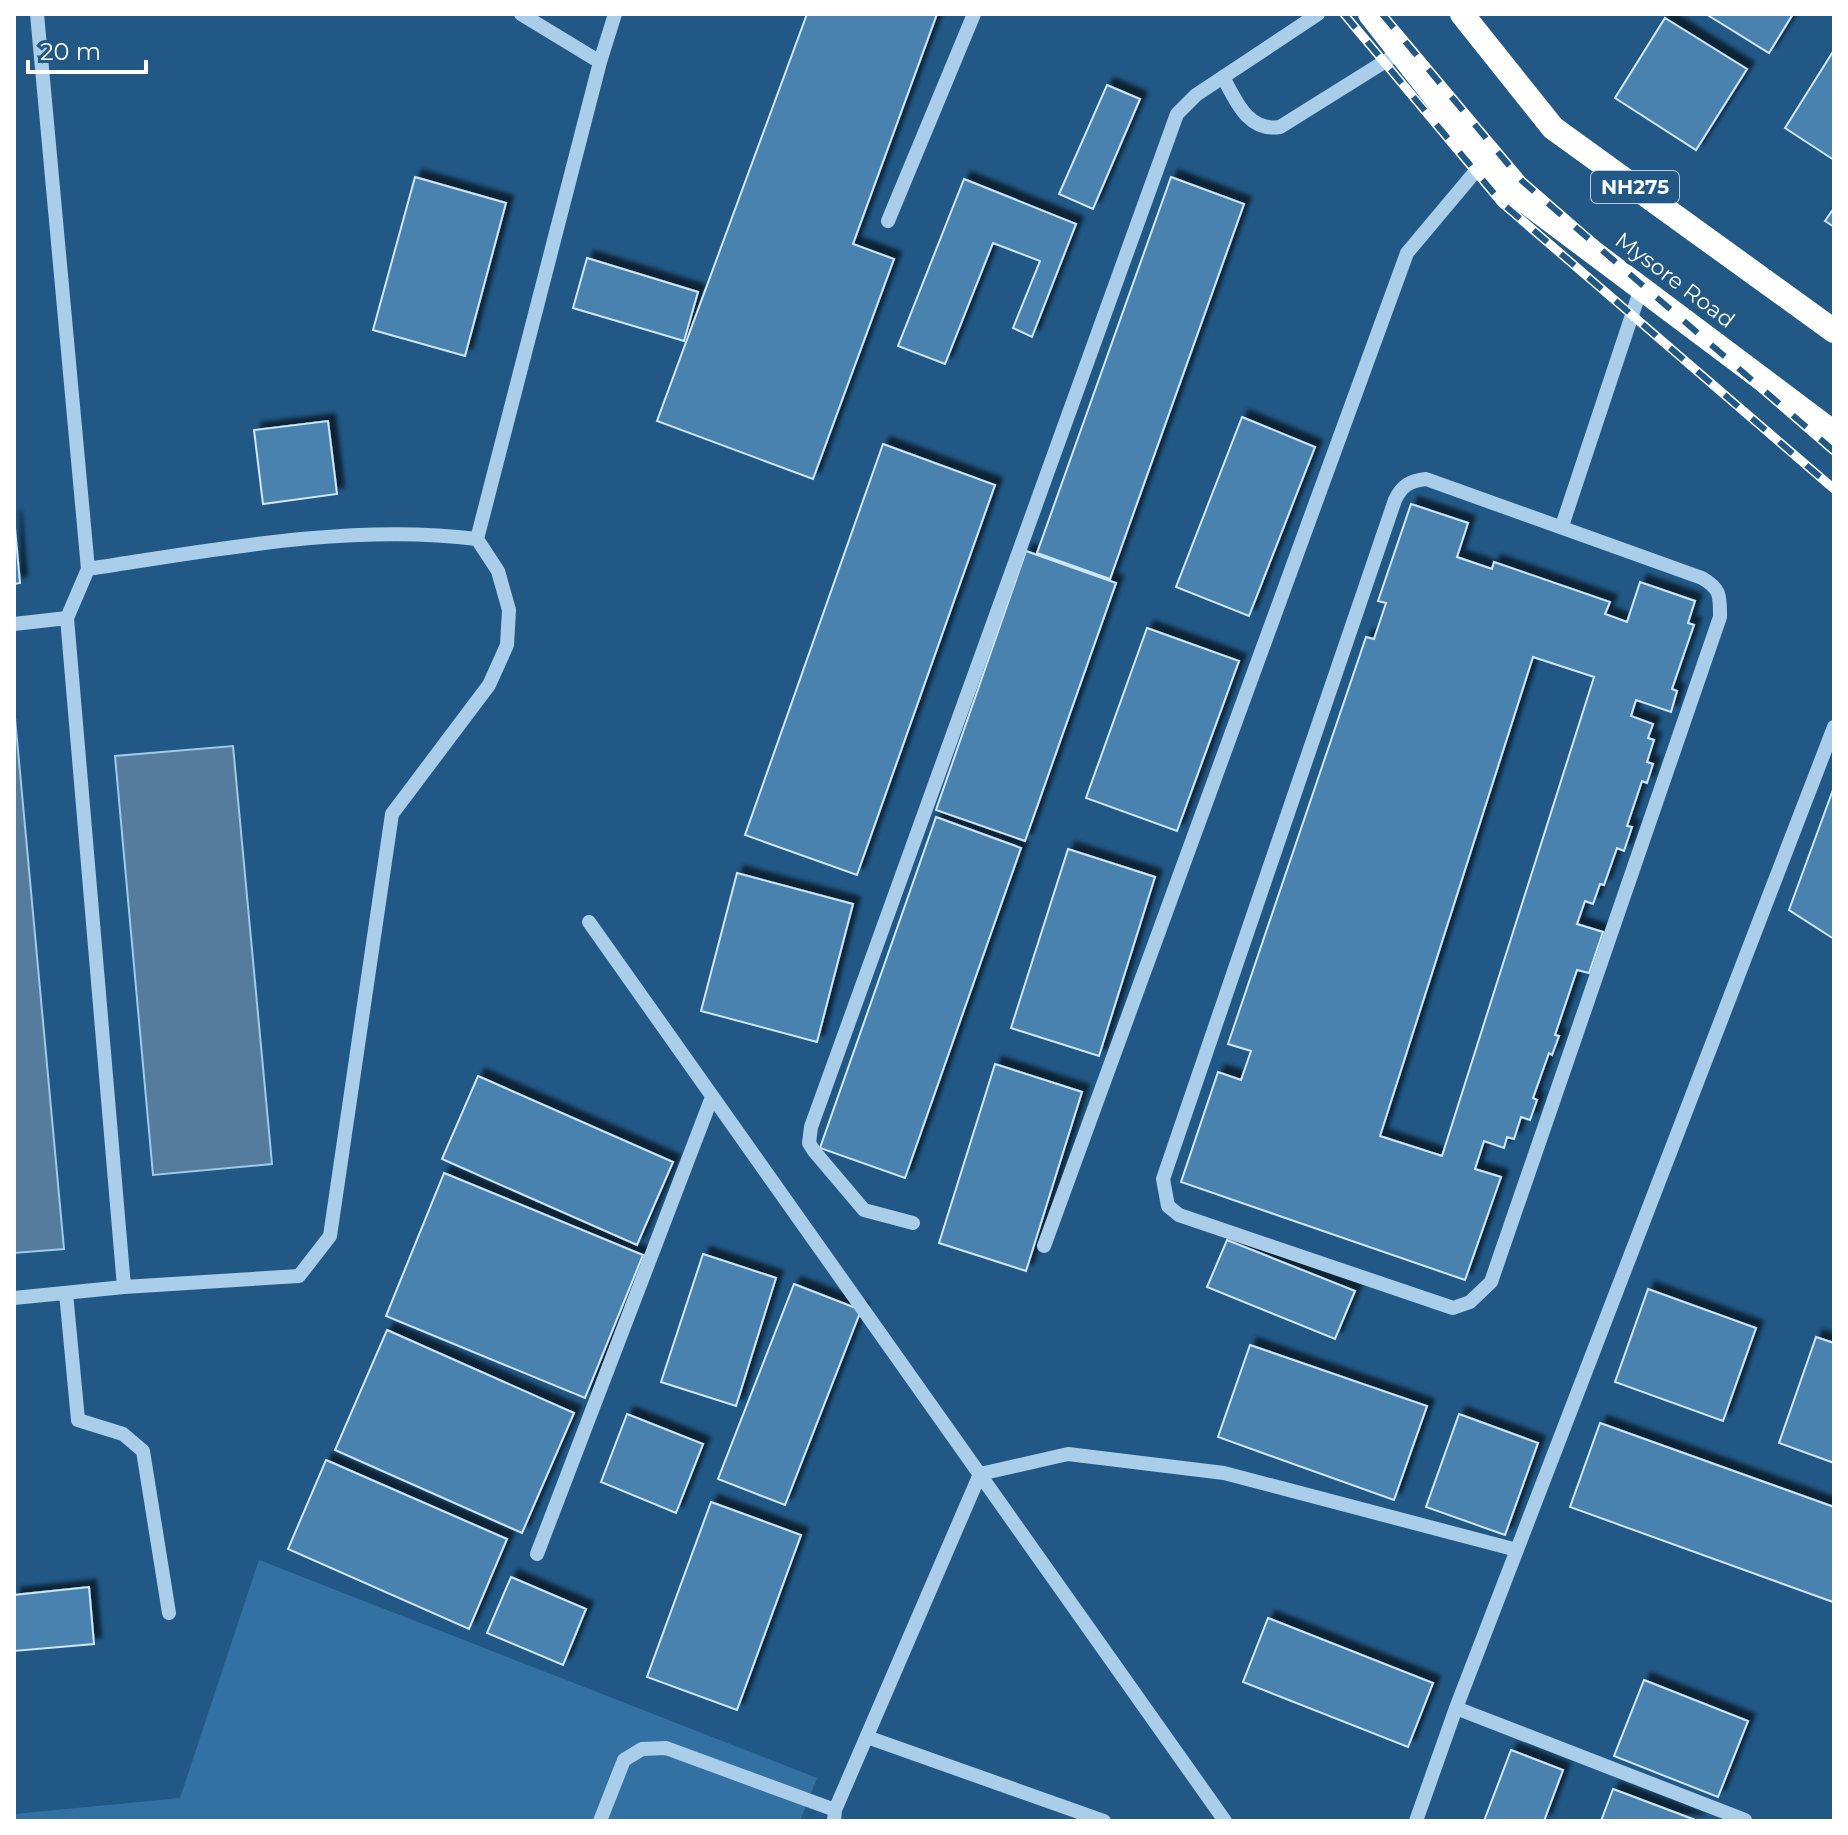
<svg xmlns="http://www.w3.org/2000/svg" width="1848" height="1835" viewBox="0 0 1848 1835" font-family="Montserrat,sans-serif">
  <style>
    .green { fill: #3271a2 }
    .water { fill: #557c9c; stroke: #9ecaea; stroke-width: 2 }
    .building { fill: #4a82ae; stroke: #cfe6f7; stroke-width: 2; fill-rule: evenodd; filter: url(#shadow) }
    .lines { fill: none; stroke-linecap: round; stroke-linejoin: round }
    .minor { stroke: #aacee9; stroke-width: 14 }
    .highway { stroke: #fff; stroke-width: 24 }
    .rail-casing { stroke: #fff; stroke-width: 9 }
    .rail { stroke: #215886; stroke-width: 6; stroke-dasharray: 18; stroke-linecap: butt }
    .labels { text-anchor: middle; dominant-baseline: central; stroke-width: 8; stroke-linejoin: round; paint-order: stroke }
    .shield { fill: #215886; stroke: #bccddb; stroke-width: 2 }
    .shield-label { font-size: 20px; font-weight: bold; fill: #fff }
    .street-label { font-size: 22px; fill: #fff; stroke: #215886 }
  </style>
  <defs>
    <filter id="shadow"><feDropShadow dx="7" dy="-7" stdDeviation="2" flood-color="#0009"/></filter>
  </defs>
  <rect width="100%" height="100%" fill="#215886"/>
  <!-- green -->
  <path class="green" d="M259,1560l558,218 -17,43h-786v-7l166,-16z"/>
  <!-- water -->
  <path class="water" d="M14,707l50,542 -50,4z
    M233,746l39,418 -119,11 -38,-419z"/>
  <!-- building -->
  <path class="building" d="M807,14h130l-84,230 41,15 -81,220 -156,-58z
    M1706,14h87l-24,39z
    M1665,18l82,51 -51,81 -81,-52z
    M1834,50v110l-49,-32z
    M1107,85l33,14 -47,110 -34,-15z
    M415,177l91,26 -41,153 -92,-26z
    M1171,177l73,27 -134,375 -73,-26z
    M964,179l112,45 -44,113 -19,-9 27,-67 -47,-18 -48,121 -47,-18z
    M1834,208v19l-9,-6z
    M587,258l111,34 -14,49 -111,-33z
    M1242,417l73,30 -66,169 -73,-29z
    M328,421l9,73 -74,10 -9,-74z
    M883,444l112,41 -138,390 -112,-40z
    M1411,504l57,19 -11,34 35,12 2,-7 116,40 -5,12 22,8 13,-40 55,19 -7,22 6,2 -22,64 5,2 -6,21 -35,-12 -5,16 22,8 -5,14 6,2 -7,22 6,2 -6,19 -5,-2 -15,45 5,1 -8,24 -7,-3 -13,37 -4,-1 -7,20 -8,-3 -8,23 26,8 -14,41 -12,-3 -22,65 4,1 -7,19 -3,-2 -16,45 4,2 -7,20 -9,-3 -7,22 -7,-2 -3,11 -20,-7 -9,28 26,8 -36,103 -284,-98 37,-110 23,8 10,-29 -23,-7 138,-407 8,2 12,-36 -8,-2zM1533,657l61,20 -152,479 -62,-20z
    M14,517l6,66 -6,1z
    M1026,551l90,32 -91,258 -89,-31z
    M1147,628l92,33 -62,170 -91,-33z
    M1834,787v152l-45,-29z
    M936,817l85,31 -116,330 -85,-30z
    M1068,849l87,28 -56,179 -88,-28z
    M737,873l116,31 -36,138 -116,-31z
    M995,1064l87,28 -56,179 -87,-28z
    M478,1076l195,86 -36,83 -195,-86z
    M444,1173l199,82 -58,143 -199,-82z
    M1227,1240l128,51 -20,48 -128,-52z
    M703,1254l73,24 -40,128 -75,-24z
    M794,1284l67,26 -76,195 -67,-26z
    M1648,1289l108,39 -33,93 -108,-39z
    M387,1330l187,83 -52,120 -187,-83z
    M1816,1337l18,6v120l-55,-20z
    M1250,1345l177,61 -33,94 -176,-63z
    M627,1414l76,30 -27,69 -75,-31z
    M1459,1414l79,29 -33,92 -79,-28z
    M1600,1423l234,84 -1,95 -263,-95z
    M326,1460l181,79 -38,90 -181,-80z
    M711,1502l90,33 -64,175 -90,-33z
    M511,1577l75,32 -23,56 -76,-32z
    M89,1587l5,57 -80,7v-56z
    M1268,1618l165,65 -25,64 -165,-65z
    M1644,1680l104,41 -30,76 -104,-41z
    M1511,1750l52,20 -19,51h-60z
    M1613,1789l85,32h-97z"/>
  <g class="lines">
    <!-- minor -->
    <path class="minor" d="M521,14l79,48
      M1223,77c13,24 25,55 57,50l120,-75
      M888,221l86,-207
      M1426,479l276,99c19,11 18,18 18,39l-229,665 -21,20 -17,6 -274,-93 -11,-9 -5,-27 232,-679c7,-15 15,-19 31,-21z
      M1562,526l79,-238
      M477,539l123,-477 15,-48
      M88,569c125,-19 263,-46 389,-30l21,32 11,39 -2,35 -18,40 -97,129 -62,422 -31,40 -175,11
      M14,624l53,-6 21,-49 -51,-555
      M589,922l636,899
      M913,1223l-49,-13 -50,-59 -5,-8 2,-16 366,-1013 19,-19 122,-81
      M1044,1246l363,-993 78,-93
      M66,1293l12,127 45,14 20,17 26,162
      M14,1298l110,-11 -57,-669
      M537,1554l175,-457
      M1456,1708l289,112
      M867,1737l237,84
      M600,1821l24,-61 18,-11 24,-1 169,62
      M834,1821l1,-11 145,-336 88,-20 156,19 293,77
      M1416,1821l40,-113 378,-981"/>
    <!-- highway -->
    <path class="highway" d="M1370,14l136,173 328,246
      M1462,14l91,114 281,203"/>
    <defs>
      <path id="rail" d="M1344,14l158,189 332,286
        M1382,14l140,167 312,270"/>
    </defs>
    <!-- rail casing -->
    <use href="#rail" class="rail-casing"/>
    <!-- rail -->
    <use href="#rail" class="rail"/>
  </g>
  <g class="labels">
    <!-- shield labels -->
    <rect class="shield" x="1591" y="171" width="88" height="32" rx="6"/>
    <g class="shield-label">
      <text x="1635" y="187">NH275</text>
    </g>
    <!-- street labels -->
    <g class="street-label">
      <text transform="translate(1675 280) rotate(37)">Mysore Road</text>
    </g>
  </g>
  <!-- border -->
  <rect width="1848" height="1835" fill="none" stroke="#ffffff" stroke-width="32"/>
  <!-- scale -->
  <path d="M28 60v12h118v-12" fill="none" stroke="#ffffff" stroke-width="4"/>
  <text x="40" y="60" font-size="24" fill="#ffffff" stroke="#215886" stroke-width="6" paint-order="stroke">20 m</text>
</svg>
